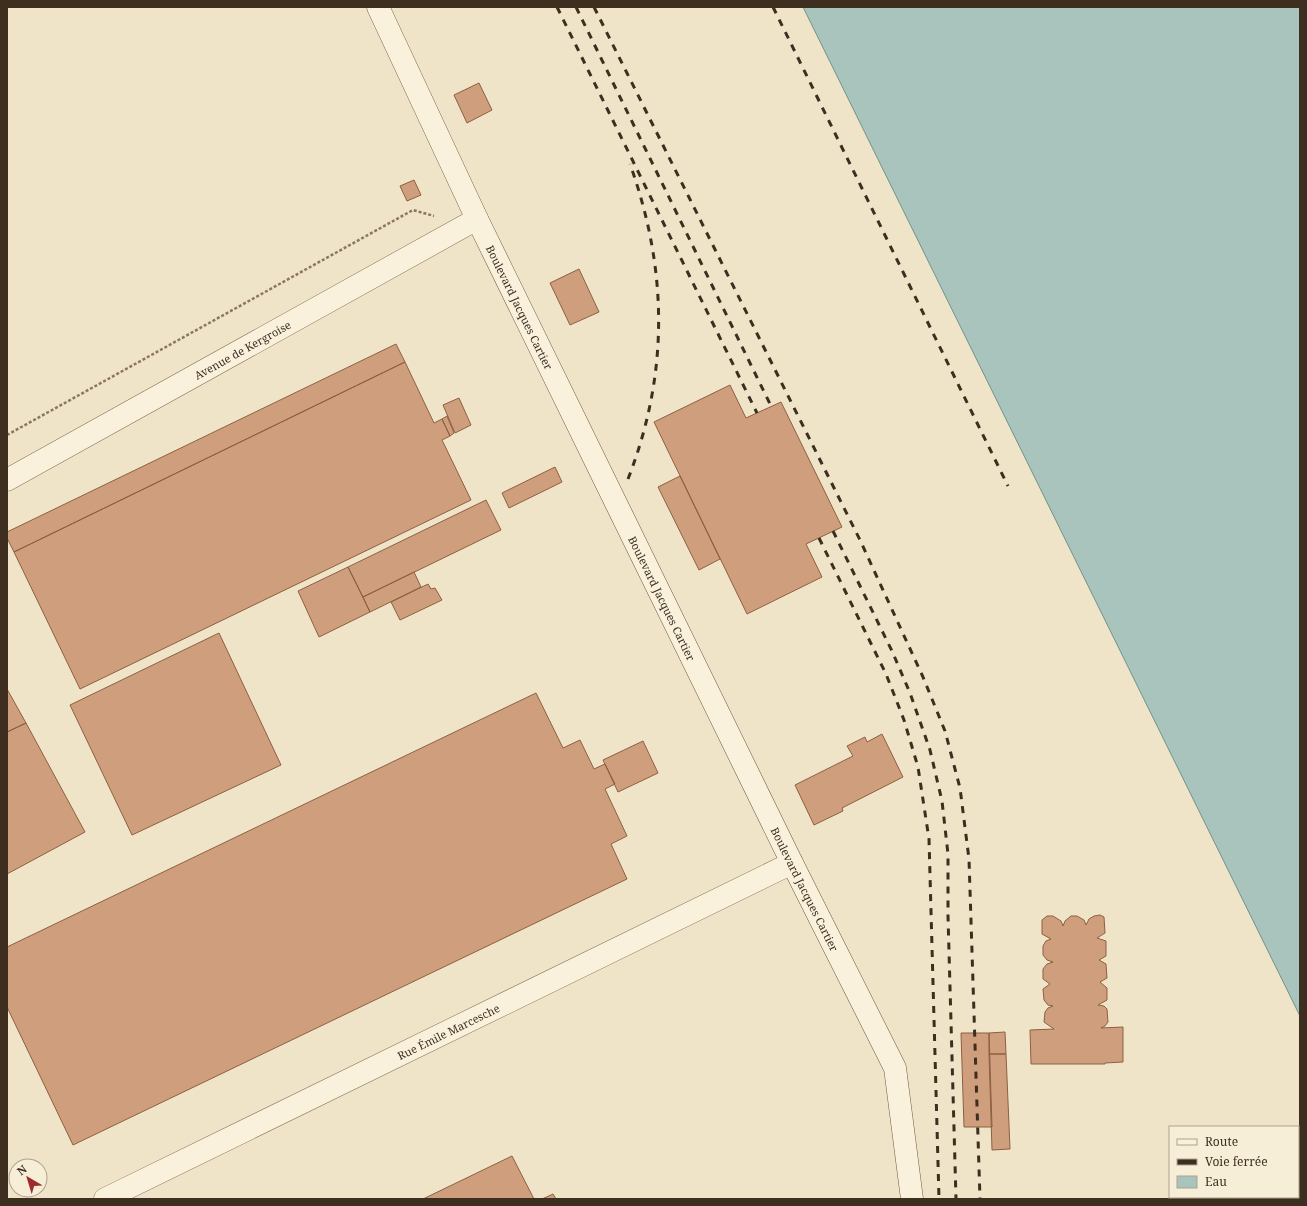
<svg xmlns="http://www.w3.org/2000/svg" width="1307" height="1206" viewBox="0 0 1307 1206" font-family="'Noto Serif',serif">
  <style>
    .water { fill: #a9c4bc; stroke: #6f938a }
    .building { fill: #cf9f7d; stroke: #8d5f41 }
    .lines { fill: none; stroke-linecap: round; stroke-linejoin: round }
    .street-casing { stroke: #8d765c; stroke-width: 23 }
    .secondary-casing { stroke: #6f573f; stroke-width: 23 }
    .path { stroke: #8d765c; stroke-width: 2.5; stroke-dasharray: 3 2; stroke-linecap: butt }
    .street { stroke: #faf1dc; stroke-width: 22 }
    .secondary { stroke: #faf1dc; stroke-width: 22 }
    .rail { stroke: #3d2e20; stroke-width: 3; stroke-dasharray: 7 7; stroke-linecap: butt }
    .labels { text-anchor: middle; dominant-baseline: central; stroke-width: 4; stroke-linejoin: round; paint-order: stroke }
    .street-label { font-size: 11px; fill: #3d2e20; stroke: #f7eed8 }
  </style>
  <rect width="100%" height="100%" fill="#f0e4c8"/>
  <!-- water -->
  <path class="water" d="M803,7h497v1009z"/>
  <!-- building -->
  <path class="building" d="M479,83l13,27 -25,13 -13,-28z
    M414,180l7,15 -14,6 -7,-15z
    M579,269l20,43 -29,13 -20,-42z
    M396,344l9,18 -391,190 -7,-14v-6z
    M405,362l29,61 8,-4 8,17 -8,4 29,60 -391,189 -66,-137z
    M730,385l16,33 35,-16 61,125 -36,17 16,33 -75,37 -93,-192z
    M459,398l12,27 -16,8 -12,-28z
    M447,416l7,17 -4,3 -8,-17z
    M555,467l7,15 -53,26 -7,-15z
    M680,476l40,83 -21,11 -41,-83z
    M486,500l15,30 -138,67 -15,-30z
    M348,567l22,45 -51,25 -21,-46z
    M414,572l7,15 -51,25 -7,-15z
    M428,584l3,5 4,-1 7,12 -42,20 -9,-18z
    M219,633l62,132 -149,70 -62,-130z
    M7,689l19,34 -19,9z
    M536,693l27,55 17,-8 14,29 11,-5 10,20 -10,5 22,47 -16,8 16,35 -554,266 -66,-138v-60z
    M26,723l59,109 -78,42v-142z
    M882,734l21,43 -61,31 1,3 -29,14 -19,-40 58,-29 -6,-10 18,-9 2,5z
    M643,741l15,32 -40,19 -15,-32z
    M1100,915l4,2 1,16 -8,5 9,3v15l-7,4 7,4 1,14 -7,4 7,6v12l-9,5 6,1 3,3 1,13 -3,4 -4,2 22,-1v35l-18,1v1h-74l-1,-34 24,-1 -10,-7 1,-10 3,-4 5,-2 -5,-1 -4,-5 -1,-11 7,-5 -7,-5v-10l4,-5 6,-2 -6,-2 -4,-5v-9l3,-5 5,-2 -9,-5v-14l5,-4h6l8,5 2,5 2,-5 6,-5h6l7,4 2,5 3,-6 5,-3z
    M1005,1032l1,22h-17v-21z
    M961,1033h28l3,94h-28z
    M989,1054h17l4,95 -18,1z
    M512,1156l22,43h-111z
    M553,1194l3,5h-14z"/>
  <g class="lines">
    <defs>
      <g id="street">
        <path id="s1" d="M7,480l470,-261"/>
        <path id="s2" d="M105,1199l687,-336"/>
      </g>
      <g id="secondary">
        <path id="s3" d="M378,7l99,212 315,644 103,205 17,131"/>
      </g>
    </defs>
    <!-- street casing -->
    <use href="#street" class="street-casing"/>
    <!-- secondary casing -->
    <use href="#secondary" class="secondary-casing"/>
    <!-- path -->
    <path class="path" d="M7,435l406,-225 21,6"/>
    <!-- street -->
    <use href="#street" class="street"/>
    <!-- secondary -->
    <use href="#secondary" class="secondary"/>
    <!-- rail -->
    <path class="rail" d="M557,7l200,406
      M576,7l195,399
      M594,7l266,533 63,137 22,54 15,57 9,71 11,340
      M773,7l235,479
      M628,479c41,-105 40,-209 2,-315
      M833,531l59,120 18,42 20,57 12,51 6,53v62l8,283
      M819,538l67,136 18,46 14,47 11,72 10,360"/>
  </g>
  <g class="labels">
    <!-- street labels -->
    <g class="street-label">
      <text stroke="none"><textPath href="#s3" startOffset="332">Boulevard Jacques Cartier</textPath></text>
      <text stroke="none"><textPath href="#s1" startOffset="269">Avenue de Kergroise</textPath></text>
      <text stroke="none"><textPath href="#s3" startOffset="656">Boulevard Jacques Cartier</textPath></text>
      <text stroke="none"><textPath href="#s3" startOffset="980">Boulevard Jacques Cartier</textPath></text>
      <text stroke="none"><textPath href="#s2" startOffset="382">Rue Émile Marcesche</textPath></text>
    </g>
  </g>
  <!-- border -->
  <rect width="1307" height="1206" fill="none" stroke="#3d2e20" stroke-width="16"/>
  <!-- legend -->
  <rect x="1169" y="1126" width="130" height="72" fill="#f7eed8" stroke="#ada18e"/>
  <rect x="1177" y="1139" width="20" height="6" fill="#faf1dc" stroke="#ada18e"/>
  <text x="1205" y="1146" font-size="12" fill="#3d2e20">Route</text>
  <rect x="1177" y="1159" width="20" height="6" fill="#3d2e20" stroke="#ada18e"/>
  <text x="1205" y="1166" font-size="12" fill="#3d2e20">Voie ferrée</text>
  <rect x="1177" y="1176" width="20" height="12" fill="#a9c4bc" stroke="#ada18e"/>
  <text x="1205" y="1186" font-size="12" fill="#3d2e20">Eau</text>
  <!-- north arrow -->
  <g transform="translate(28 1178) rotate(322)"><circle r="19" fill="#f7eed8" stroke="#ada18e"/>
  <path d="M0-3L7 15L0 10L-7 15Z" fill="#9e2a2b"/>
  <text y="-6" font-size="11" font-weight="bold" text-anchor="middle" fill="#3d2e20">N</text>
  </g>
</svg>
